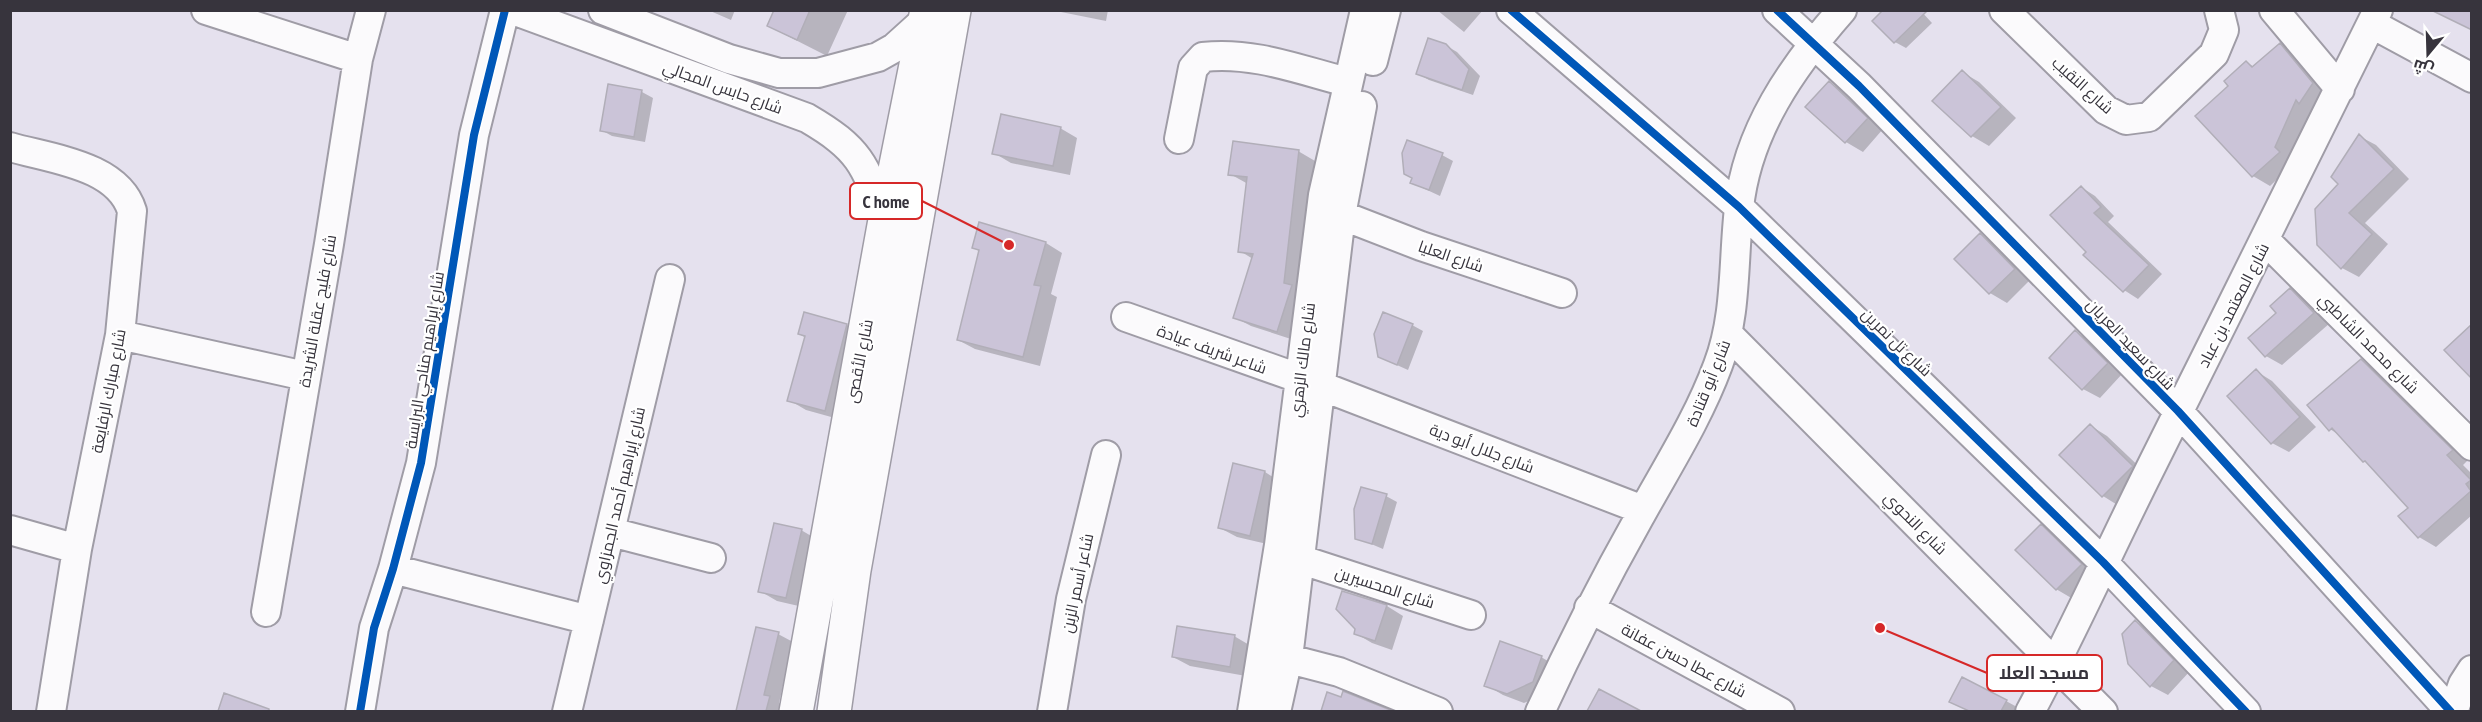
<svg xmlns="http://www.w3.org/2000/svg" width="2482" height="722" viewBox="0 0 2482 722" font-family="'PT Sans Narrow',Cairo,sans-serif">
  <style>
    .shadow { fill: #0003 }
    .building { fill: #cbc4d8; stroke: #b1aeb8; stroke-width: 1.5 }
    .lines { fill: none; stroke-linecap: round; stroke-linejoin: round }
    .minor-casing { stroke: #9f9ca6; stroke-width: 32 }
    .major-casing { stroke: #9f9ca6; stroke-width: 36 }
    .minor { stroke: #fbfafc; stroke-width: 28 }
    .major { stroke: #fbfafc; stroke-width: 33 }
    .cycleway-casing { stroke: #fff; stroke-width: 11 }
    .cycleway { stroke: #0057b8; stroke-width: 8 }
    .labels { text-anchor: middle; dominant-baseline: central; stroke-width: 4.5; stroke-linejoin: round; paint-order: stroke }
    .street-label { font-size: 16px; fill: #37343d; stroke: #fff }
    .leader { fill: none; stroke: #d62828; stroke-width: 2 }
    .callout-dot { fill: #d62828; stroke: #fff; stroke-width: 2 }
    .callout { fill: #fff; stroke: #d62828; stroke-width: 2 }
    .callout-label { font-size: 18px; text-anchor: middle; font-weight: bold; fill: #37343d }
  </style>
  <rect width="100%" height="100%" fill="#e5e1ee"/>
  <!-- shadow -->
  <path class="shadow" d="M708,10h27l-4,10z
    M775,10h73l-21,46 -59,-30z
    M1051,10h57l-2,11z
    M1437,10h46l-19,22z
    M1920,10l12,13 -26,25 -11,-6z
    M2280,44l17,10 32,39 -12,19 -5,-2 -21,48 4,4 -25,24 -17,-10 -23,-90 16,-24 8,5z
    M1445,45l12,7 23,24 -7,19 -44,-15 -11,-6z
    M1962,72l17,10 37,36 -27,28 -17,-10 -37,-36z
    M1829,83l17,9 37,37 -20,23 -17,-10 -39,-35z
    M609,86l33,6 11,6 -8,44 -33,-6 -11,-6z
    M1060,128l17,10 -7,37 -59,-12 -17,-10z
    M2359,136l17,9 33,34 -44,44 23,21 -29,33 -17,-9 -2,-84z
    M1298,151l17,10 -21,179 -43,-14 -17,-9 19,-58 -13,-8 8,-67 -18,-10z
    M1442,155l11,6 -13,35 -28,-13z
    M2081,187l14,9 19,20 -6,6 54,52 -24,25 -14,-9 -36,-38z
    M980,224l66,19 16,10 -11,41 6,3 -17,69 -65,-17 -17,-9 22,-88 -7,-5z
    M1981,235l16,10 34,34 -24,24 -17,-10 -34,-34z
    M2290,290l17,10 23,23 -48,42 -16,-9 12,-43z
    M847,325l16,10 -21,85 -36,-10 -17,-10 17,-62 -7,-4z
    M1412,325l11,6 -15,39 -29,-13z
    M2075,332l17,9 31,32 -23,25 -17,-9z
    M2361,361l17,9 90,90 -5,5 9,9v41l-36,32 -17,-10 -19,-21 10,-8 -39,-43 -7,-4 -22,-24 -12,-8z
    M2256,371l16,10 44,46 -27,25 -17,-9z
    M2091,426l16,10 42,40 -30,30 -16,-10z
    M1265,472l16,10 -14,62 -30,-7 -17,-9z
    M1386,496l11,6 -14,47 -26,-11z
    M2041,526l17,10 39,38 -24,25 -17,-10z
    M801,530l17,10 -15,67 -26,-6 -17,-10z
    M1343,592l44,14 16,10 -11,34 -20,-7 -17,-10 2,-4z
    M2135,621l17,10 38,40 -22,24 -17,-9z
    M757,629l21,5 15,8 -14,61 5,3 -1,6h-45z
    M1234,636l17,10 -5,30 -56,-10 -17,-9z
    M1541,657l17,10 -9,25 -25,11 -21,-8 -17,-10z
    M1599,691l39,21h-50z
    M1344,693l45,19h-67l6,-18 14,5z
    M225,695l45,17h-51z
    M1951,701h55l11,6 -2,5h-45z"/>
  <!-- building -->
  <path class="building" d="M774,10h36l-13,30 -30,-14z
    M1883,10h45l-34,33 -22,-22z
    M2431,10h41v20z
    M1428,38l18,6 23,25 -7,21 -46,-16z
    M2280,43l33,40 -14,21 -3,-4 -21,47 5,5 -28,25 -57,-61 33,-30 -4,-5 22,-20 6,6z
    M1962,70l39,37 -30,30 -39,-36z
    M1829,81l39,37 -23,25 -40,-36z
    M608,84l34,6 -8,47 -34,-6z
    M1001,114l60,13 -8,39 -61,-12z
    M2359,134l35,35 -45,44 23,21 -31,35 -24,-24 -2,-36 23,-25 -7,-7z
    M1407,140l36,13 -14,37 -19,-7 2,-5 -8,-4 -2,-21z
    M1233,141l66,9 -15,133 8,2 -15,47 -44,-14 20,-64 -15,-2 9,-75 -19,-2z
    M2081,186l20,21 -7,6 55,52 -26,27 -40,-37 3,-3 -36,-37z
    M979,222l67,20 -12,43 7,1 -18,71 -66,-17 22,-90 -7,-2z
    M1980,233l35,36 -26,25 -35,-35z
    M2290,288l24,25 -49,44 -17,-19 28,-25 -6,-7z
    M804,312l43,12 -22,87 -38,-10 18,-65 -7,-2z
    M1383,312l30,12 -16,41 -19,-8 -4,-23z
    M2472,324v55l-28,-29z
    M2075,330l33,33 -26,27 -33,-32z
    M2361,359l92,91 -6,5 24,25 -5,4 5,7 -53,47 -20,-22 10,-8 -43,-47 -2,1 -31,-34 -3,3 -22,-26z
    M2256,369l44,48 -29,27 -44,-48z
    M2090,424l43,42 -31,31 -43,-42z
    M1233,463l32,8 -15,65 -32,-8z
    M1361,487l26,7 -15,50 -17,-5 -1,-30z
    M774,523l28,6 -16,69 -28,-6z
    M2041,524l41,40 -26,26 -41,-40z
    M1342,591l45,14 -12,36 -21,-7 1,-5 -19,-20z
    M2135,620l39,40 -24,27 -22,-23 -6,-30z
    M1177,626l58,9 -5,32 -58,-10z
    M756,627l23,5 -15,63 6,1 -4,15h-30z
    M1500,641l42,15 -9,26 -26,12 -23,-8z
    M1962,677l45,23 -6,11h-32l-20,-9z
    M1599,689l42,22h-54z
    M1343,691l50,20h-72l6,-19 14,5z
    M224,693l45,16v2h-51z"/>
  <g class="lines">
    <defs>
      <path id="minor" d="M206,10l152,49
        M513,10l294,108c53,31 58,46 78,102
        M603,10l126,49 50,14h39l60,-16 16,-9 31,-28
        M1511,10l228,197 364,355 143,150
        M1777,10l82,76 319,325 273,301
        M2004,10l102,100 20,10 23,-3 65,-63 10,-24 -5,-20
        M2274,10l66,79
        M2372,24l100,54
        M1373,61l13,-51
        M1179,139l14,-71 10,-11c49,-6 97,13 144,25
        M10,147c41,12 108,18 122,64l-12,124 -43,214 -26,163
        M1341,215l80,31 141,47
        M2266,241l206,205
        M1126,317l195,69 322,124
        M1728,334l375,378
        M120,335l185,41
        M10,530l67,19
        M611,532l100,26
        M1299,559l172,56
        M393,569l196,51
        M1589,608l191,104
        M266,612l63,-368 29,-185 13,-49
        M1270,654l69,18 99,40
        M360,712l14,-84 19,-59 28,-106 53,-328 31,-125
        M567,712l103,-433
        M1052,712l19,-113 35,-144
        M1252,712l27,-167 44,-350 42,-185
        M1276,712l12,-54 53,-443 21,-109
        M1540,712c31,-67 63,-130 99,-194 28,-51 59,-99 79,-153 19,-49 15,-105 21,-157 8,-77 53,-141 103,-198
        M2030,712c42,-78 78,-159 117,-237 77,-155 155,-309 231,-465
        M2453,712l10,-28 9,-14"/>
      <path id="major" d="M796,712l89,-492 42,-210
        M834,712l20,-142 100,-560"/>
    </defs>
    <!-- minor casing -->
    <use href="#minor" class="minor-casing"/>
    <!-- major casing -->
    <use href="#major" class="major-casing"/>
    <!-- minor -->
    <use href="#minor" class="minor"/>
    <!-- major -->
    <use href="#major" class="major"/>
    <defs>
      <path id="cycleway" d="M1511,10l228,197 364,355 143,150
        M1777,10l82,76 319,325 273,301
        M360,712l14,-84 19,-59 28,-106 53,-328 31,-125"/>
    </defs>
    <!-- cycleway casing -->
    <use href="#cycleway" class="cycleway-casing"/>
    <!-- cycleway -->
    <use href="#cycleway" class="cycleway"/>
  </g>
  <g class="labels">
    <!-- street labels -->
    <g class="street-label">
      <text transform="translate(2083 85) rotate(42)">شارع النقيب</text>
      <text transform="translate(723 87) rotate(20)">شارع حابس المجالي</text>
      <text transform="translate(1451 256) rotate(19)">شارع العليا</text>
      <text transform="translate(2233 305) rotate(-63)">شارع المعتمد بن عباد</text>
      <text transform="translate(317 311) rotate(-80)">شارع فليح عقلة الشريدة</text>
      <text transform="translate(1897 342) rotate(44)">شارع تل نمرين</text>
      <text transform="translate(2369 343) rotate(45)">شارع محمد الشاطبي</text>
      <text transform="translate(2131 344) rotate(46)">شارع سعيد العريان</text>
      <text transform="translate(1212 349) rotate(20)">شاعر شريف عيادة</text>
      <text transform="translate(424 360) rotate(-81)">شارع إبراهيم مناحي البرايسة</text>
      <text transform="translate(1302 360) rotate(-83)">شارع مالك الزهري</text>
      <text transform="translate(859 361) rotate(-79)">شارع الأقصى</text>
      <text transform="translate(1708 383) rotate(-68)">شارع أبو قتادة</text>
      <text transform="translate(108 391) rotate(-79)">شارع مبارك الرفايعة</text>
      <text transform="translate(1482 448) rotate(21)">شارع جلال أبو دية</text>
      <text transform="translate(619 495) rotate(-77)">شارع إبراهيم أحمد الجمزاوي</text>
      <text transform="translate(1916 523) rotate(45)">شارع النحوي</text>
      <text transform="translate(1077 583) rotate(-78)">شاعر أسمر الزبن</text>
      <text transform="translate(1385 587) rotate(18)">شارع المحسيرين</text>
      <text transform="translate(1684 660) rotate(28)">شارع عطا حسن عفانة</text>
    </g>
  </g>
  <!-- callouts -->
  <path class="leader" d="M1009 245L922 201M1880 628L1987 673"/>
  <g class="callout-dot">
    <circle cx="1009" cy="245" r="6"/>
    <circle cx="1880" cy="628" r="6"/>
  </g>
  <g class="callout">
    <rect x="850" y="183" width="72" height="36" rx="6"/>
    <rect x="1987" y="655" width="115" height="36" rx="6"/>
  </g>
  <g class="callout-label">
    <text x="886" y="208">C home</text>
    <text x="2044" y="679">مسجد العلا</text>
  </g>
  <!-- border -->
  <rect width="2482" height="722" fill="none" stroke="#37343d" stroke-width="24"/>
  <!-- north arrow -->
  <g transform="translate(2428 54) rotate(199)" stroke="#ffffff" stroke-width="4.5" paint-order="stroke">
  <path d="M0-4.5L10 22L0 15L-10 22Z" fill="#37343d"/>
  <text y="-9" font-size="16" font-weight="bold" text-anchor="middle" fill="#37343d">ش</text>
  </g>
</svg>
